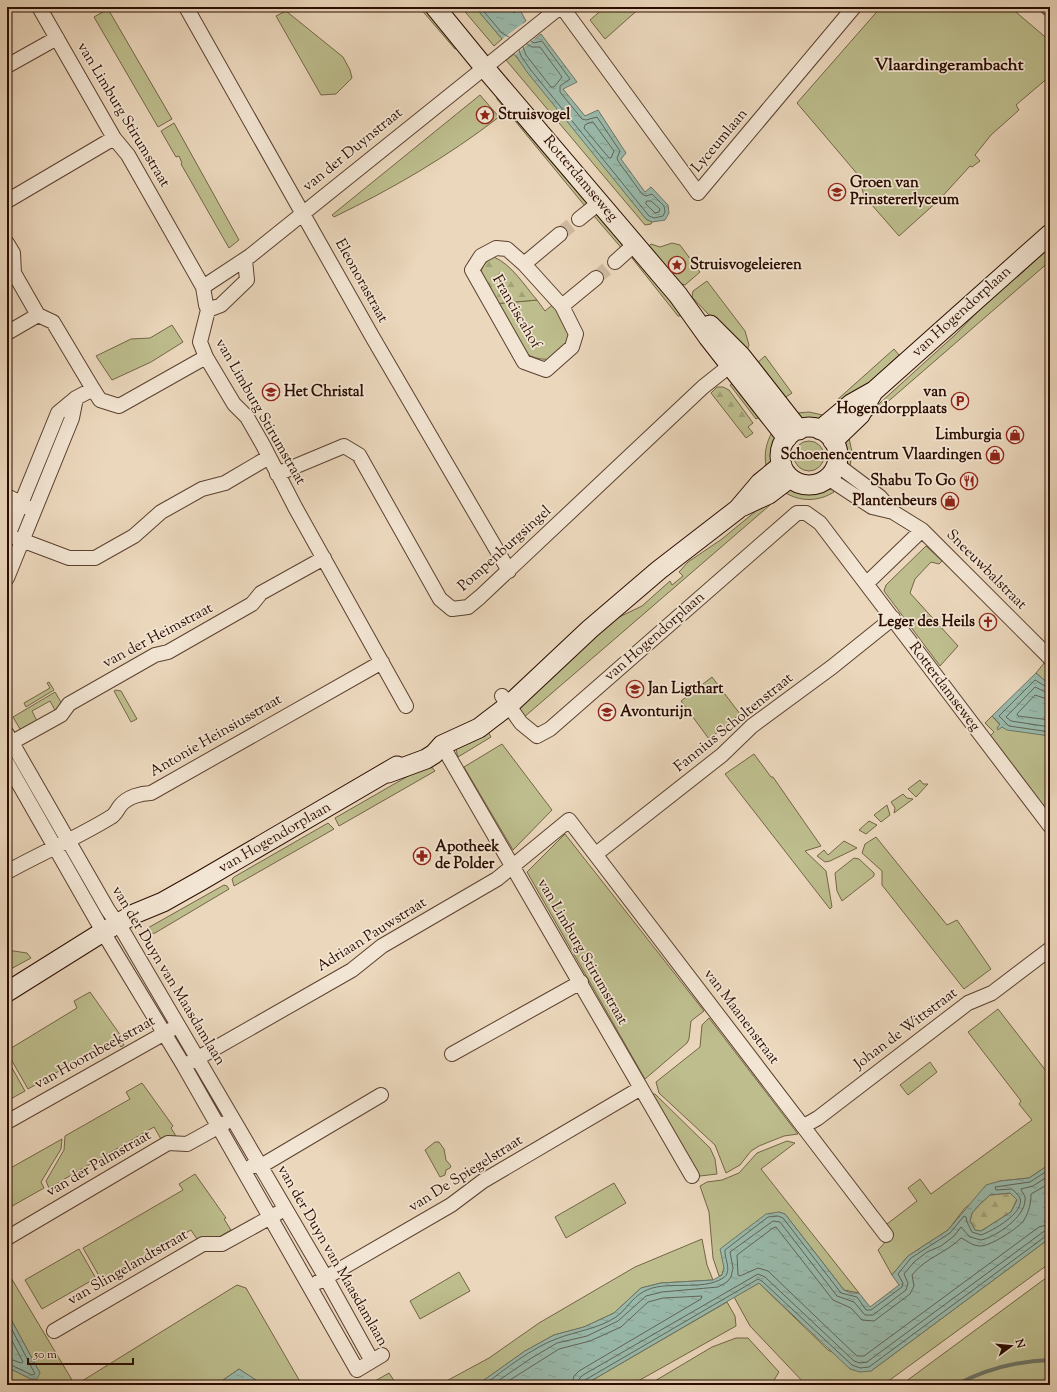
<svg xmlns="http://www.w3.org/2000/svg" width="1057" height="1392" viewBox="0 0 1057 1392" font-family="'Sorts Mill Goudy',serif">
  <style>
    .green { fill: #bdbd8d; stroke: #746546 }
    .forest { fill: url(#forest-firs); stroke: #746546 }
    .water { fill: url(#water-ripples); stroke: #6d7567; fill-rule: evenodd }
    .pier { fill: #ebd7bc }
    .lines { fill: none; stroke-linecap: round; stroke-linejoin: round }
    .shore { stroke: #626456; stroke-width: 1 }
    .stream { stroke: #6d7567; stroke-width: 4 }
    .street-tunnel { stroke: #ceb9a0; stroke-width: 14; stroke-dasharray: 14 7; stroke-linecap: butt }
    .street-casing { stroke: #5b402f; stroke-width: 16 }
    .secondary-casing { stroke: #2b0d00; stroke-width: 21 }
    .street { stroke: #f2e5d3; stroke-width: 14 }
    .secondary { stroke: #f2e5d3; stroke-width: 19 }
    .labels { text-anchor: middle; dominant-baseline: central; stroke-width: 3.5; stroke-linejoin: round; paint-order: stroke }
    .street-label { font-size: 15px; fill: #2b0d00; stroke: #f2e5d3 }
    .poi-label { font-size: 15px; font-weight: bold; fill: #2b0d00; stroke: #f2e5d3; text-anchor: start }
    .quarter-label { font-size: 17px; font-weight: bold; fill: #2b0d00; stroke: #f2e5d3 }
  </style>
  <defs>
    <pattern id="forest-firs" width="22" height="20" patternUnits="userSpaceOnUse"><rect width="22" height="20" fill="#bdbd8d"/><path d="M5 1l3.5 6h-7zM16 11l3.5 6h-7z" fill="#a3a178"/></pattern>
    <pattern id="water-ripples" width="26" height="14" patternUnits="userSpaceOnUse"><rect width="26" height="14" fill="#99baac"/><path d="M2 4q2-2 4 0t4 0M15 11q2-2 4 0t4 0" fill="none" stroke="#849f92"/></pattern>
  </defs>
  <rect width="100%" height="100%" fill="#ebd7bc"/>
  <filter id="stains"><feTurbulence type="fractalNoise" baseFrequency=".005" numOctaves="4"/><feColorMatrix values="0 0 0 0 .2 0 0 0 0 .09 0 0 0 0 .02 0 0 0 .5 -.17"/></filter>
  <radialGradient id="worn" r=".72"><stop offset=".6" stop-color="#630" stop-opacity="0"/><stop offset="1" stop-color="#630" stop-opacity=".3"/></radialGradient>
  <!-- green -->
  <path class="green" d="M419,7l8,2 30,39 -2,1z
    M461,7h14l27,32 -8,7z
    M605,7h36l-36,32 -15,-19z
    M881,7h129l40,34v35l-34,29 3,5 -28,25 -16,20 5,6 -8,6 -2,-1 -31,34 -40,36 -35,-40 -5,-20 -62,-73z
    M108,9l64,110 -14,8 -64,-110z
    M286,11l57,46 7,13 2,8 -16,16 -15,1 -45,-79z
    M514,54l132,165 6,3 -1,2 -6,1 -139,-165z
    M480,95l19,22c-52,40 -107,72 -165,100l-2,-2z
    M497,96l92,107 -4,3 -88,-107z
    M174,123l65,117 -10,8 -48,-84 1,-1 -3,-7 -3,1 -15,-26z
    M598,213l29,31 -3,7 -30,-35z
    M672,243l8,2 20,27 -15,13 -6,-2 -30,-37 2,-2 9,3z
    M1050,245v16l-189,164 -2,-3 97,-88 26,-27z
    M632,258l7,1 43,52 -1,5h-3z
    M707,281l38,50 4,14 -2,5 -3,2 -52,-55 1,-6z
    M537,300l8,11 10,-8 13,24 1,14 -16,18c-36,4 -45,-28 -60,-55z
    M172,325l11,17 -32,20 -39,18 -16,-24 35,-17 19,-1z
    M894,349l5,6 -33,31 -24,19 -5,-5z
    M765,356l27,37 -11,7 -26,-35z
    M734,383l29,32 -7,4 -26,-34z
    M809,412l18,4c-10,8 -22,8 -30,-3z
    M772,432l3,1c2,13 -1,23 -7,35l-2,-2c-2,-13 0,-22 6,-34z
    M846,438h3l3,14 -2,15 -7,-12z
    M794 456a15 15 0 1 1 30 0a15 15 0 1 1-30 0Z
    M791,488l14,2 28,-1 1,3c-16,10 -34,10 -50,0z
    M768,501l2,4 -247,213 -4,-8v-7l94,-83 29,-14 28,-25 2,4 11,-9 -4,-4 9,-10 34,-23z
    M926,546l16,15 -3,3 -8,-2 -16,17 -5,14 48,53 -18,20 -56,-75 2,-6z
    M1045,662l5,5v18l-14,-12z
    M712,677l28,37 -31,25 -28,-38z
    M49,682l5,8 -28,17 -2,-4 26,-15 -3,-5z
    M116,690l5,1 16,28 -6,3 -17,-31z
    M55,692l7,12 -6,8 -6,-11 -18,10 5,10 -13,9 -4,-1 -7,-12z
    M992,716l10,11 48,9v81l-61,-80 5,-5 -9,-9z
    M486,728l5,9 -33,20 -2,-7 3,-6z
    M502,744l50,66 -39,40 -49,-83z
    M754,754l17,23h2l48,69 -16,5 21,20 6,36 -2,2 -105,-135z
    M429,764l6,7 -96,55 -4,-8z
    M920,780l3,4h5l-12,13 -8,-8z
    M903,794l4,4 6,1 -19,14 1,-5 -4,-6z
    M887,805l3,10 -9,7 -7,-7z
    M869,821l8,4 -11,9 -7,-4z
    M328,823l6,6 -100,57 -2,-7 2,-2z
    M565,834l139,177 -13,10 -2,18 -2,4 -42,36 -118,-207z
    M876,837l71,88 10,-5 34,49 -27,20 -82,-104v-14l-20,-18 3,-9z
    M844,841l13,7 -27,13 -5,1 -8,-6 7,-6 4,5z
    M854,858l5,1 15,14v3l-32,25 -5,-10 -2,-18z
    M224,885l3,1 2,3 -74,44 -6,1 -3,-5z
    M7,950l20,3 4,5 -24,13z
    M90,992l31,44 -1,1 4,8 -3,2 -6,-8 -87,50 -20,-35v-4l69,-42 -3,-7z
    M998,1009l52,67v88l-21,14 -29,3 -35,27 -17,22 -40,26 -16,19 -14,-25 12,-13 -7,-10 34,-26 -9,-13 12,-9 11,15 101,-74 -13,-16 2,-3 -53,-69z
    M709,1018l89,116 -14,2 -25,10 -8,5 -11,14 -14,8 -11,-28 -56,-52 -3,-11 44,-35 2,-22z
    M7,1059l18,32 -18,10z
    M930,1062l7,10 -29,23 -8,-10z
    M142,1083l31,43 -2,2 5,8h-10l-5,3 -7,-12 -105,61 -3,-7 18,-31 1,-14 65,-37 -4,-7z
    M651,1094h4l55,54 5,11 2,15 -17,2z
    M62,1139l-1,10 -20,33 3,6 -37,21v-39z
    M787,1141l8,2 -34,26 98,124 -15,-3 -59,-76 -6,-2 -55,56 -2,7 -3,1 -6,-18 -4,-46 -9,-26 7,-4 15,-2 17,-7 18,-20z
    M435,1142h4l5,7 2,11 5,6 -1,2 -4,2 -1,5 -5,2 -15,-27z
    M195,1174l31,44 -2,1 7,11 -12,7h-18l-4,2 -6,-9 -89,51 -19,-33 100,-58 -4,-6z
    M614,1183l12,20 -60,35 -11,-21z
    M1050,1238v25l-167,122h-77l-56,-59 -16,-29 25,-14 69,67 43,21z
    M702,1239l5,26 6,15 -52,3 -20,5 -27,25 -30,14 -30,8 -29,16 -48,34h-38l50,-27 50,-35 96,-56z
    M79,1249l19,33h-9l-47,27 -17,-29z
    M7,1271l68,114h-68v-18l24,12 9,-6 -33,-61z
    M459,1272l11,19 -50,28 -10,-18z
    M1050,1275v110h-149z
    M237,1285l9,3 56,97h-43l-4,-5 -16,-11 -23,16h-132l-2,-4z
    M727,1302l8,14 1,10 -105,59h-47z
    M736,1338h12l31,34 -8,13h-123l64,-38z
    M389,1373l8,12h-29z"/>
  <!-- forest -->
  <path class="forest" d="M494,257c18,8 30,28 43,43l-44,4c-8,-17 -23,-35 1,-47z
    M717,387h6l6,3 24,33 -5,4 5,6 -7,5 -35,-45z
    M1010,1193l7,6 -6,13 -30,19 -6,-1 -5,-9 2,-8 8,-9 10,-9z"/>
  <!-- water -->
  <path class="water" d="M475,7h35l4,6 5,-5 7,13 -3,2 11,16 7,-5 36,48 -14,7 22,27 13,-6 28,43 -5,6 24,33 6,-5 17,18 1,8 -4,7 -13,2 -6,-3 -119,-147 -23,-34 -2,1z
    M1036,673l14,12v51l-43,-6 -5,-3 -4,3 -1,-2 3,-4 -8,-8z
    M1050,1164v74l-179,133 -11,1 -10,-3 -91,-86 -175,102h-107l48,-34 29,-16 30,-8 30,-14 27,-25 20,-5 52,-3 9,-5 2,-7 -4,-19 46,-35 13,-2 6,2 59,76 7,3h8l11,14 29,-22 -7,-10 16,-19 40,-26 38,-45 14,-4 29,-3zM1010,1193l7,7 -6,12 -30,19 -6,-1 -5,-9 2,-8 8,-9 10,-9z
    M7,1312l33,61 -3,6h-6l-24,-12z
    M239,1369l17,11 3,5h-43z"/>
  <!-- pier -->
  <path class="pier" d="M528,20l-2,4 9,12 3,-2 1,1 -24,20 -13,-16z"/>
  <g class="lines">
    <!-- shore -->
    <path class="shore" d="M480,7l22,26 7,4
      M523,47l3,8 25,32h3l8,-10 -22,-30h-8l-5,-3
      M519,50l2,6 9,13 119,147 5,2 9,-2 2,-4 -1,-6 -12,-12 -6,2 -4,-2 -24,-33 -1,-3 3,-7 -23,-34 -11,3 -4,-1 -22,-27v-6l10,-7 -28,-38 -8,2 -3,-2
      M593,122l21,29 -3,7h-2l-25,-30 1,-3z
      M647,201h4l9,8 -1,3 -4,1 -9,-9z
      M1050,689l-15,-9 -36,36 10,10 41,6
      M1050,694l-15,-7 -29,30 5,4 39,6
      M1050,700l-15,-5 -18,19 1,2 32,4
      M1050,1183l-19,11c0,9 -2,18 -7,26 -5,8 -34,26 -43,26 -9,0 -13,-5 -20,-8 -15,15 -36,20 -49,37l2,11 -4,8 -36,27 -12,-1 -11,-12 -18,-8 -57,-73 -3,1 -36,27 1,20 2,1 18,-8 10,3 71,68 18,17h7l175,-129 11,-3
      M7,1320l28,54 -3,1 -25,-12
      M7,1331l16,31 -2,1 -14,-5
      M484,1385c21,-16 48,-37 72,-46 20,-8 42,-10 60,-22 10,-7 16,-19 27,-25 21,-13 59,0 80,-14 10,-6 1,-20 2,-28l43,-33 10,-1 5,2 58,75 16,4 9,13h5l31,-23 1,-4 -5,-9 13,-16 39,-25 14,-17 2,1 1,5 5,10 9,3c11,-4 44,-22 39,-37 -1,-3 -6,-7 -8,-9l-16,1 -1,-3 35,-5 20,-13
      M492,1385l38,-26 27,-16 30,-7 31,-15 28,-25 16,-4 56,-5 9,-5 4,-5 2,-9 -3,-16 43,-31 7,1 57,74 17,6 11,13h8l33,-25 2,-7 -4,-9 10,-12 13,-10 14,-6 13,-10 7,-9 9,10 11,3c15,-3 44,-23 44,-40 1,-5 -3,-7 -4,-11l12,-3 17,-11
      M502,1385l57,-36 31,-8 31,-14 27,-25 15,-4 39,-2 -1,3 -122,72 -5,5 -2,9
      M578,1385l1,-6 4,-4 175,-101 7,3 89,84 6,2 7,-1 176,-130 7,-2
      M583,1385l2,-5 173,-101 4,2 90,84 8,3 9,-1 177,-131 4,-1"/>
    <!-- stream -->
    <path class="stream" d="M956,1385c30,-16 60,-24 94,-25"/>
    <!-- street-tunnel -->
    <path class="street-tunnel" d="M560,234l19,-15
      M596,278l19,-16"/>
    <defs>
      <path id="street" d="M39,7l75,131 14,17 75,132 3,18 2,5 -8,32 6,15 28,47 13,13 16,28 32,62 111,199
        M186,7l187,331 136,233
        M562,7l136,186 156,-186
        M1047,7l3,2
        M7,66l50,-28
        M7,201l107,-63
        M579,219l21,-17
        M7,243l6,10 1,20 24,42 15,7 40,67
        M496,248l11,1 17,15 38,42 14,28 -4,13 -26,23 -22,-8 -52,-92 9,-14z
        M615,262l20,-18
        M524,264l36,-30
        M203,287l47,-31 310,-249
        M562,306l34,-28
        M208,310l13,-5 26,-25 -2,-20
        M7,333l31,-18
        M836,464l44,33 13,15 29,18 128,128
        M277,474l67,-28 15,9 81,144 12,10 16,-2 12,-10 223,-210 34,-27
        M828,478l44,29 21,5
        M7,496l23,12
        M8,535l61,23h26l39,-22 27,-24 41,-23 23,-6 44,-26
        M7,538l51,-125 18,-15 17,-9 7,11 19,6 87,-49
        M7,578l65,-160 4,-20
        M867,583l55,-53
        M502,696l19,27 16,13 13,-7 247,-216h9l14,10 230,303
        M7,734l101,176 16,23 202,345 46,83
        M7,745l54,-30 8,-11 86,-49 13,-3 84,-48 9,-11 63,-35
        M442,745l250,431
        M7,763l102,179 75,124 173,304 25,-15
        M596,854l126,-99 30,-29 80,-59 61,-49
        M7,872c34,-19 70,-34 104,-55 4,-2 6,-7 9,-11 7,-9 21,-13 31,-13l231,-131
        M452,1054l129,-72
        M184,1066l168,-96 30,-24 115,-67 72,-59 317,415
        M7,1122l165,-93
        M804,1126l14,-8 150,-115 24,-10 58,-44
        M252,1166h9l120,-71
        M7,1238l161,-95 19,1 38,-21
        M318,1282l133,-77 32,-24 158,-93
        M54,1331l149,-87h19l56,-31"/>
      <path id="secondary" d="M435,7l49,60 194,228 30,42 79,101
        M710,325l31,31 58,74
        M780 456a29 29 0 1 1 58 0a29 29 0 1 1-58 0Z
        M820,430l31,-26 23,-13 176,-157
        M833,441l27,-26 13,-23
        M743,506l26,-12 21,-16
        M388,773l38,-14 8,-5 8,-9 37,-17 9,-7 21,-16 81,-76 69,-59 79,-61 22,-26 22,-18
        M7,992l91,-57 36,-21 29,-12 39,-22 195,-114"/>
    </defs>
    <!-- street casing -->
    <use href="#street" class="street-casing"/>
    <!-- secondary casing -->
    <use href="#secondary" class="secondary-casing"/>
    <!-- street -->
    <use href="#street" class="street"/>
    <!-- secondary -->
    <use href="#secondary" class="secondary"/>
  </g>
  <!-- icons -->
  <defs>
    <symbol id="sight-ring" viewBox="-11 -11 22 22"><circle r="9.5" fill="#f2e5d3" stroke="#8f2418" stroke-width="1.5"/><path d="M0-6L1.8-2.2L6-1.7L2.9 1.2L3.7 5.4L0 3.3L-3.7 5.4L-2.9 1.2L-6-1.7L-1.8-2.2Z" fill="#8f2418"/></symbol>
    <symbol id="school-ring" viewBox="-11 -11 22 22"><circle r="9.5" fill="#f2e5d3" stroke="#8f2418" stroke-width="1.5"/><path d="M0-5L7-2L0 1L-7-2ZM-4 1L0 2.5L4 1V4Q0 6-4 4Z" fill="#8f2418"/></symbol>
    <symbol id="parking-ring" viewBox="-11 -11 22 22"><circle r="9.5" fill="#f2e5d3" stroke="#8f2418" stroke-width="1.5"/><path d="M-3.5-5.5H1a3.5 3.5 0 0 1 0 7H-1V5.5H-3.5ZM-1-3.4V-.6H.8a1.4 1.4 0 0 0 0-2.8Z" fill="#8f2418"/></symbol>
    <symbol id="shop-ring" viewBox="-11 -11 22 22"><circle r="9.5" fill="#f2e5d3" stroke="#8f2418" stroke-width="1.5"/><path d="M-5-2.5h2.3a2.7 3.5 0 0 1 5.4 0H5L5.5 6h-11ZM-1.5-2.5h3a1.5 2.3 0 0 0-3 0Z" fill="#8f2418"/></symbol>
    <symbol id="restaurant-ring" viewBox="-11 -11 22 22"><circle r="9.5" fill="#f2e5d3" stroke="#8f2418" stroke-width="1.5"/><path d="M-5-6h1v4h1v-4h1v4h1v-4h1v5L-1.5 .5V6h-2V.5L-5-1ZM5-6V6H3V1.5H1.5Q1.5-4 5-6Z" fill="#8f2418"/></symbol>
    <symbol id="church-ring" viewBox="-11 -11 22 22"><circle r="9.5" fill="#f2e5d3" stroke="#8f2418" stroke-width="1.5"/><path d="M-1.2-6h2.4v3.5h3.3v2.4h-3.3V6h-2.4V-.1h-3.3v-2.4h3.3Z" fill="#8f2418"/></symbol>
    <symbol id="pharmacy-ring" viewBox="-11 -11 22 22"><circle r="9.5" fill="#f2e5d3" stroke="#8f2418" stroke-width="1.5"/><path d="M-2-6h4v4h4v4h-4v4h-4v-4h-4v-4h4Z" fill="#8f2418"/></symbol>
  </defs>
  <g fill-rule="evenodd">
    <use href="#sight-ring" x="475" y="105" width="20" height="20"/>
    <use href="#school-ring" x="827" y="182" width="20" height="20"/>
    <use href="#sight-ring" x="667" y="255" width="20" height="20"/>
    <use href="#school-ring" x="261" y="382" width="20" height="20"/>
    <use href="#parking-ring" x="950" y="391" width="20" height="20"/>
    <use href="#shop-ring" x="1005" y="425" width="20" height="20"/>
    <use href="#shop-ring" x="985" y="445" width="20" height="20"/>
    <use href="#restaurant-ring" x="959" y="471" width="20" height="20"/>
    <use href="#shop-ring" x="940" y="491" width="20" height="20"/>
    <use href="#church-ring" x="978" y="612" width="20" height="20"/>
    <use href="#school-ring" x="625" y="679" width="20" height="20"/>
    <use href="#school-ring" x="597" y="702" width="20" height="20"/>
    <use href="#pharmacy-ring" x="412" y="846" width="20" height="20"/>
  </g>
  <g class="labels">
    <!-- street labels -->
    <g class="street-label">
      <text transform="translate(123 115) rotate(59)">van Limburg Stirumstraat</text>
      <text transform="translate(720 141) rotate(-50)">Lyceumlaan</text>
      <text transform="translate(353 150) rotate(-39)">van der Duynstraat</text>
      <text transform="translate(580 179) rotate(50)">Rotterdamseweg</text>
      <text transform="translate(361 281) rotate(61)">Eleonorastraat</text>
      <text transform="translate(516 312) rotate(60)">Franciscahof</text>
      <text transform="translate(962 312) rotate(-42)">van Hogendorplaan</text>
      <text transform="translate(260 412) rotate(60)">van Limburg Stirumstraat</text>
      <text transform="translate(505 549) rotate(-42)">Pompenburgsingel</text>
      <text transform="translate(986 570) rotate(45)">Sneeuwbalstraat</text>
      <text transform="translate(158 636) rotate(-28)">van der Heimstraat</text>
      <text transform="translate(655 637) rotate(-41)">van Hogendorplaan</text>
      <text transform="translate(944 687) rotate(53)">Rotterdamseweg</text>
      <text transform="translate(734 723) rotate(-39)">Fannius Scholtenstraat</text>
      <text transform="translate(216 736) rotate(-30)">Antonie Heinsiusstraat</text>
      <text transform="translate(275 838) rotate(-30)">van Hogendorplaan</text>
      <text transform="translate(372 935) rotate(-32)">Adriaan Pauwstraat</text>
      <text transform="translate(582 952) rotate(60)">van Limburg Stirumstraat</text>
      <text transform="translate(168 976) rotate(59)">van der Duyn van Maasdamlaan</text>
      <text transform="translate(741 1017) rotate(53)">van Maanenstraat</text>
      <text transform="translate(906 1029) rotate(-37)">Johan de Wittstraat</text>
      <text transform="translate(95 1053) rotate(-29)">van Hoornbeekstraat</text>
      <text transform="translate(99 1164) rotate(-30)">van der Palmstraat</text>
      <text transform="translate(466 1174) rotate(-32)">van De Spiegelstraat</text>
      <text transform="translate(332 1256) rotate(60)">van der Duyn van Maasdamlaan</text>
      <text transform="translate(128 1268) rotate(-30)">van Slingelandtstraat</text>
    </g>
    <!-- poi labels -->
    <g class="poi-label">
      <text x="498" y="115">Struisvogel</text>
      <text x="850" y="183">Groen van<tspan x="850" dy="17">Prinstererlyceum</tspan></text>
      <text x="690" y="265">Struisvogeleieren</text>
      <text x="284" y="392">Het Christal</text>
      <text x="947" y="392" text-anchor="end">van<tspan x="947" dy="17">Hogendorpplaats</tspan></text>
      <text x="1002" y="435" text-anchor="end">Limburgia</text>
      <text x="982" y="455" text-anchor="end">Schoenencentrum Vlaardingen</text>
      <text x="956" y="481" text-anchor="end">Shabu To Go</text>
      <text x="937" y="501" text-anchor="end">Plantenbeurs</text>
      <text x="975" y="622" text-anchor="end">Leger des Heils</text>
      <text x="648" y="689">Jan Ligthart</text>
      <text x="620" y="712">Avonturijn</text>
      <text x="435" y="847">Apotheek<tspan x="435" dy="17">de Polder</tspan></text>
    </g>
    <!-- quarter labels -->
    <g class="quarter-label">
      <text x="949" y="66">Vlaardingerambacht</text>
    </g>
  </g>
  <!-- margin -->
  <rect width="1057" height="1392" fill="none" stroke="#ebd7bc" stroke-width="24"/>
  <rect x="8" y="8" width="1041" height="1376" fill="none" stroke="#2b0d00" stroke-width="2"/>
  <rect x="12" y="12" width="1033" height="1368" fill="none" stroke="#2b0d00"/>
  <!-- north arrow -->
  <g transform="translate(1011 1346) rotate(74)" stroke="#f2e5d3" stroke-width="3" paint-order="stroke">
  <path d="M0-3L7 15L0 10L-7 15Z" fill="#2b0d00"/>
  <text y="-6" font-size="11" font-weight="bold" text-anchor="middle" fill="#2b0d00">N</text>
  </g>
  <!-- scale -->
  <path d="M28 1358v6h105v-6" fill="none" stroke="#2b0d00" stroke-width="2"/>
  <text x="34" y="1358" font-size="12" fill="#2b0d00" stroke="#f2e5d3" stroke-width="3" paint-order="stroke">50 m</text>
  <rect width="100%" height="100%" filter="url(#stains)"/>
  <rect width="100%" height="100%" fill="url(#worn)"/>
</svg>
